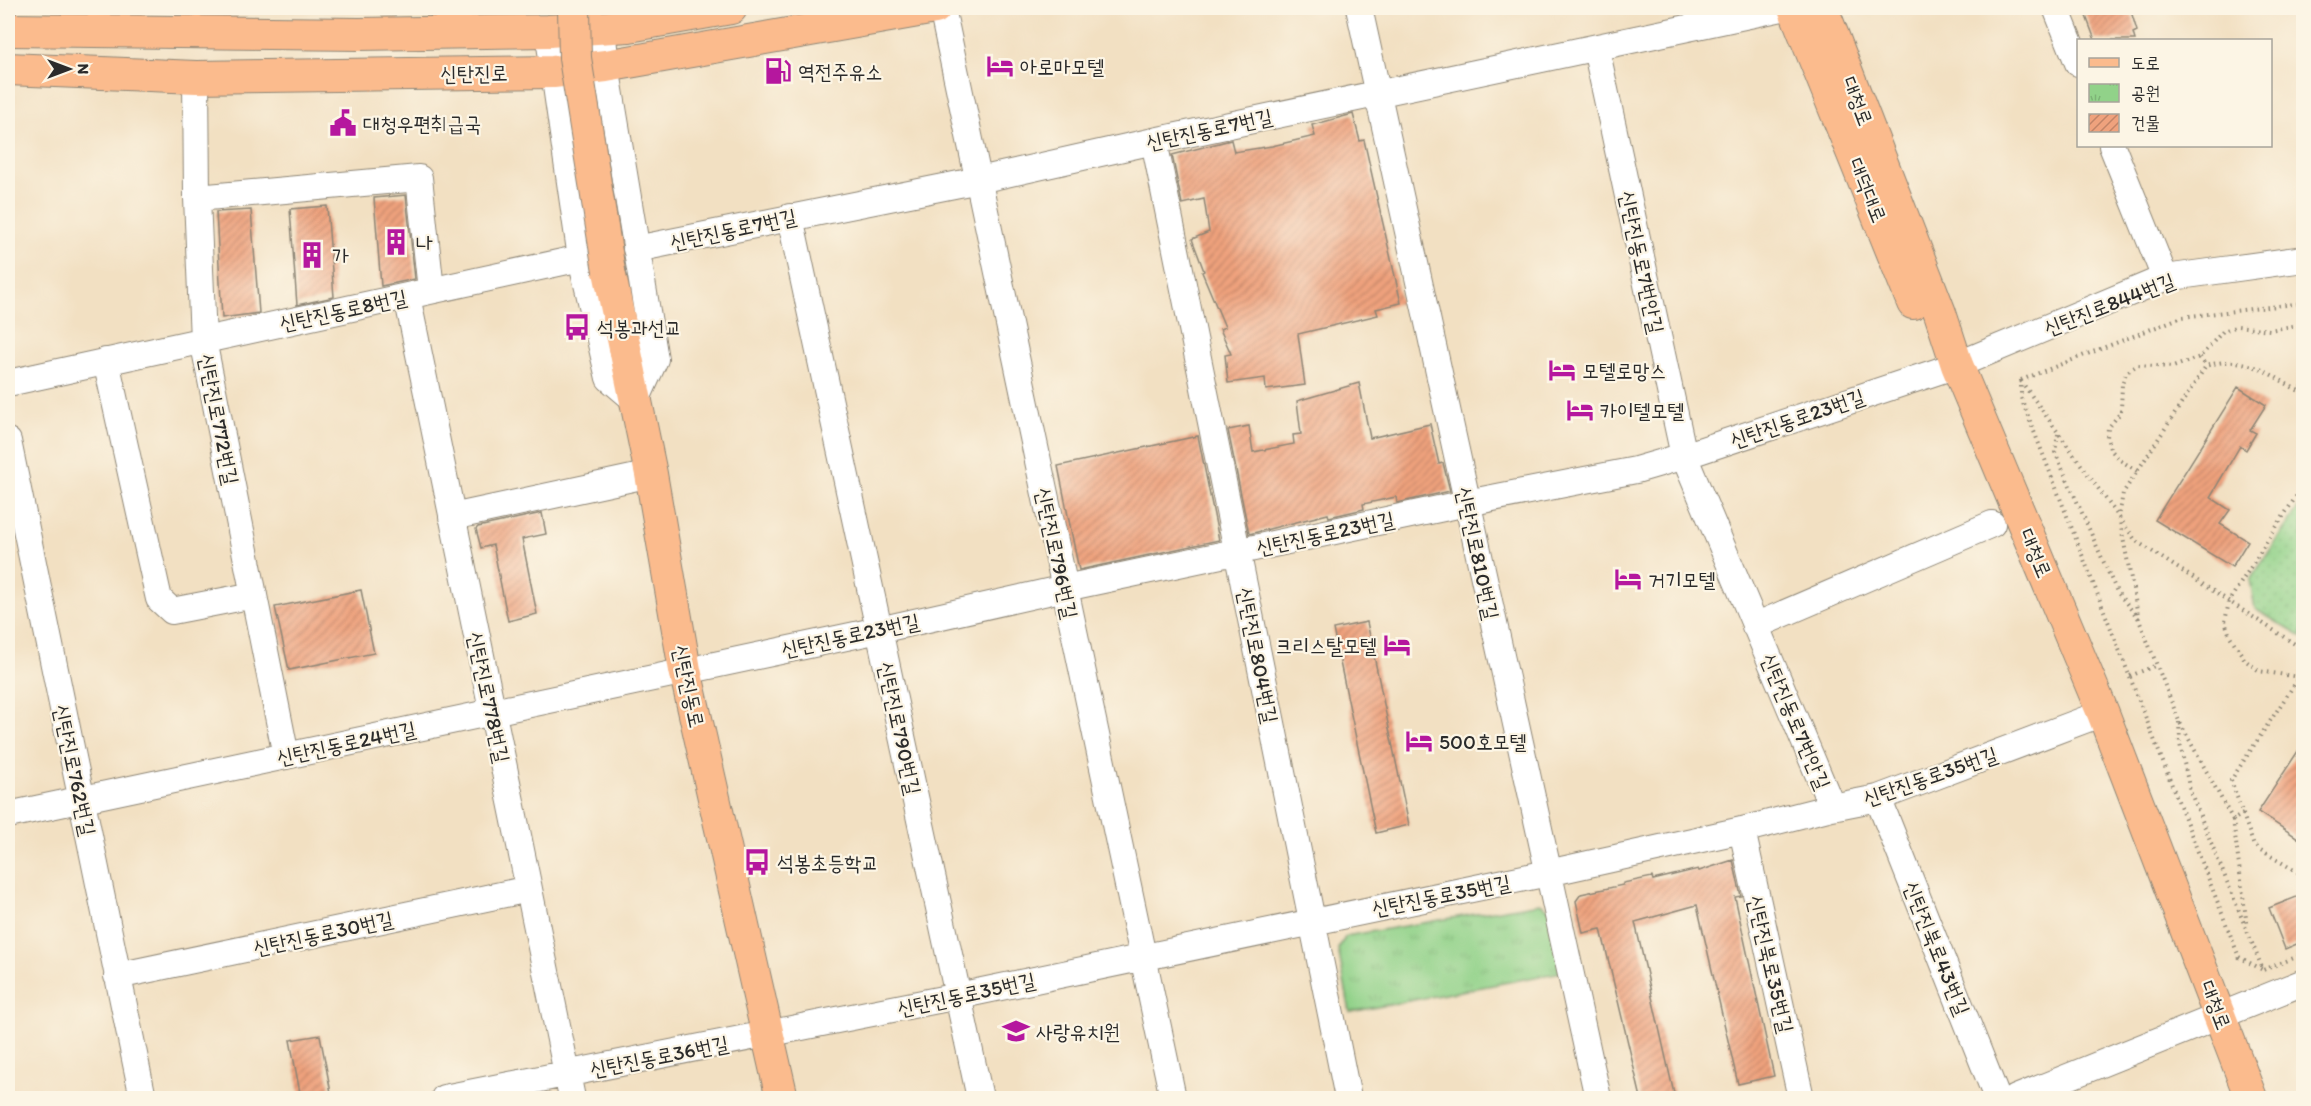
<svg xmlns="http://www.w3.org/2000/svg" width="2311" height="1106" viewBox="0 0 2311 1106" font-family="Itim,'Poor Story',sans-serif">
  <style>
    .grass { fill: url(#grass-dots); stroke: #5e7e5a; stroke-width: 1.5 }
    .park { fill: url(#park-tufts); stroke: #5e7e5a; stroke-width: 1.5 }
    .building { fill: url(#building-hatch) }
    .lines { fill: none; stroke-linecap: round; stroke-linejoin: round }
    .minor-casing { stroke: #8e8676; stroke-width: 28 }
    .major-casing { stroke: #8e8676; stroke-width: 34 }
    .path { stroke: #8e8676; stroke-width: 4; stroke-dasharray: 1.5 4.5; stroke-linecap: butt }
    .minor { stroke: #fff; stroke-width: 26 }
    .major { stroke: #fbbb8d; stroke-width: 32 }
    .major-bridge-casing { stroke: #8e8676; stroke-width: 34; stroke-linecap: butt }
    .major-bridge { stroke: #fbbb8d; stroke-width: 32 }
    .labels { text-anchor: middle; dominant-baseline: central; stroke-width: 4.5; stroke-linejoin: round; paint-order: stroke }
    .poi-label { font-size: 21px; fill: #2b2b2b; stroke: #fcf5e5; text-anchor: start }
    .street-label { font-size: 21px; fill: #2b2b2b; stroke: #fcf5e5 }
  </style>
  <defs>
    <pattern id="grass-dots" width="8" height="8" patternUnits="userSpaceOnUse" patternTransform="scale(1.5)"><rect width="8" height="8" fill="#91d289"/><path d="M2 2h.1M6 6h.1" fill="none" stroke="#7db476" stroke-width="1.8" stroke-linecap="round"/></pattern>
    <pattern id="park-tufts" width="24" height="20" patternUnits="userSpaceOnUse" patternTransform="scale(1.5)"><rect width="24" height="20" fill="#91d289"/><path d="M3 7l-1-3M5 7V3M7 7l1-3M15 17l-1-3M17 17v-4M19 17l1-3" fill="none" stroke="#7db476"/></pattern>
    <pattern id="building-hatch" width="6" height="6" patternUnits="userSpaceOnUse" patternTransform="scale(1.5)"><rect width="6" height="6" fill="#efa27d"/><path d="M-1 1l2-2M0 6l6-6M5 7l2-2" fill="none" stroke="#c28467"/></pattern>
  </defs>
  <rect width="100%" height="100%" fill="#fcf5e5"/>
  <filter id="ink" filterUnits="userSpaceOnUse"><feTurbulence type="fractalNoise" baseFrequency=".0167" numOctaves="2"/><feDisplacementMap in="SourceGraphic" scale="12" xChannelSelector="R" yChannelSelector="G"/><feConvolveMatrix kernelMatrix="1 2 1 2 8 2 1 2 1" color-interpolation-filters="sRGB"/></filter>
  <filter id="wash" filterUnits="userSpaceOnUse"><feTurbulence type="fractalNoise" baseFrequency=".008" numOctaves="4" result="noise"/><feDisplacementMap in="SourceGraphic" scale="24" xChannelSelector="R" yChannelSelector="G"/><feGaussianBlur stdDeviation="1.35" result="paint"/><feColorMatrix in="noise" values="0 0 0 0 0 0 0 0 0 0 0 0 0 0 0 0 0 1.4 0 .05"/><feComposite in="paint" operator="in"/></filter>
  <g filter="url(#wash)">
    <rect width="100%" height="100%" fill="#f2e0c2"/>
    <!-- grass -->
    <path class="grass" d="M2303,501v137l-48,-29 -5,-29z"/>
    <!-- park -->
    <path class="park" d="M1540,903l14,9 13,59 -217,41 -12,-63 8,-13z"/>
    <g id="blocks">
      <!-- building -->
      <path class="building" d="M2083,8h47l7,23 -4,2 2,7h-40z
        M1353,114l7,27 4,-1 37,163 -25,6 2,6 -80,19 7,51 -39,5 -1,-12 -37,5 -3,-28 6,-1 -11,-25 5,-2 -23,-55 2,-1 -12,-32 17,-7 -5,-33 -22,5 -10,-49 59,-15 3,12 38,-6 43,-10 -3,-11z
        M406,195l9,84 -34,7 -7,-88z
        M327,206l7,91 -37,8 -7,-96z
        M251,210l8,103 -37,5 -6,-106z
        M1359,383l11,55 60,-14 9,40 4,-1 7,28 -53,12 -1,-6 -33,7 1,5 -35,8 -1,-3 -79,20 -21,-104 21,-4 4,26 41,-8 -1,-9 8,-1 -4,-33z
        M2238,387l28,18 -16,25 6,3 -10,17 -6,-4 -30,51 20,13 -10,14 28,17 -16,26 -77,-47z
        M1198,436l21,104 -140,30 -21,-104z
        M542,513l4,21 -24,5 15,75 -29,7 -15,-76 -12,3 -5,-19 2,-2z
        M361,590l13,63 -85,17 -14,-63z
        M1367,622l42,203 -33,8 -43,-204z
        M2304,742v100l-46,-30z
        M1733,860l8,36 -6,1 39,179 -36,8 -41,-179 -62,17 40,176h-34l-40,-169 -18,4 -7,-32 5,-7 42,-9v-2l29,-6 1,3 45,-11 1,2z
        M2304,894v47l-19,8 -16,-41z
        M320,1035l12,63h-31l-11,-58z"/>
    </g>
  </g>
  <g filter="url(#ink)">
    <use href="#blocks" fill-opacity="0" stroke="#8e8676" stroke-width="1.5"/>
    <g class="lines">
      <defs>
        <path id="minor" d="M942,8l231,1090
          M1359,8l239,1090
          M2056,8l22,55
          M548,31l33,227 28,120 27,23 19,-42 -49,-293 -4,-38
          M1596,48l88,408 148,351
          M196,77l1,121 6,142 83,416
          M1154,141l194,957
          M2112,146l53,132
          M197,198l222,-20 12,112
          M790,217l190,881
          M636,249l343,-69 175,-39 628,-133
          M407,296l165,802
          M106,361l53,238 13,12 82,-16
          M8,383l573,-125
          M8,441l135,657
          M452,517l199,-43
          M1755,626l237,-102
          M1878,798l119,300
          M8,815l871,-185 186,-42 402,-85 169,-33 48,-14 273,-91 208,-87 139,-19
          M1742,830l59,268
          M117,976l412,-87
          M444,1098l514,-102 590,-123 194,-43 90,-23 46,-9 225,-85
          M2016,1098l288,-116"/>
        <path id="major" d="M1794,8l119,295
          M1822,8l118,305 17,52 146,348 148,385
          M8,30l351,4 189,-3 81,-5 102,-18
          M8,69l188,8 357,-5 53,-6 329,-58
          M609,271l42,203 34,196 97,428"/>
      </defs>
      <!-- minor casing -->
      <use href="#minor" class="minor-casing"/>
      <!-- major casing -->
      <use href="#major" class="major-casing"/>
      <!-- path -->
      <path class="path" d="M2200,357l6,9
        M2021,380v18l218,559 24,13
        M2021,380l161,-63 122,-14
        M2021,381l115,160 168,109
        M2058,434l-3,18 62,140 22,27
        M2137,471l-17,-11 -10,-11 -3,-12 1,-9 13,-16 1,-29 4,-10 11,-8 36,2 27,-10 23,-26 15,-5 32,4 34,-6
        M2304,670l-73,110 23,66 50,30
        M2130,676l27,-11
        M2299,677l-40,-6 -14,-11 -15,-24 -5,-14 4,-21 75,-117
        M2179,722l1,22 10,47 73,179 41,-16
        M2243,814l-10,6 -54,-99 -40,-101 -20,-103 4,-24 83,-127c39,-13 61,7 93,25l5,-5
        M2233,820l14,106"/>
      <!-- minor -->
      <use href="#minor" class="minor"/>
      <!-- major -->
      <use href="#major" class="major"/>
      <defs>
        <path id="major-bridge" d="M574,8l1,50 34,213"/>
      </defs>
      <!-- major-bridge casing -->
      <use href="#major-bridge" class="major-bridge-casing"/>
      <!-- major-bridge -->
      <use href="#major-bridge" class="major-bridge"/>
    </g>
  </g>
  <!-- icons -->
  <defs>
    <symbol id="hotel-bare" viewBox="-9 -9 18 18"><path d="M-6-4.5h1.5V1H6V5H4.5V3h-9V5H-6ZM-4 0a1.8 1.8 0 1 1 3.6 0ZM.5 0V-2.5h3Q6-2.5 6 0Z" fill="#b5179e" stroke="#fcf5e5" stroke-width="2.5" paint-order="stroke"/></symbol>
    <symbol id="fuel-bare" viewBox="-9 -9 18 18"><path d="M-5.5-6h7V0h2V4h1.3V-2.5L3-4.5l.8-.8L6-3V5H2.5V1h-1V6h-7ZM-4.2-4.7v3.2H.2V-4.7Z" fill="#b5179e" stroke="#fcf5e5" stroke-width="2.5" paint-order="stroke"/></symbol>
    <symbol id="civic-bare" viewBox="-9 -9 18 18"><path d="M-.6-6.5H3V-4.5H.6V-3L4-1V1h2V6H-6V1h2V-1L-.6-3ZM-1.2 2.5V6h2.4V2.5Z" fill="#b5179e" stroke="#fcf5e5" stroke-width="2.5" paint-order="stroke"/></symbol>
    <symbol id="building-bare" viewBox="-9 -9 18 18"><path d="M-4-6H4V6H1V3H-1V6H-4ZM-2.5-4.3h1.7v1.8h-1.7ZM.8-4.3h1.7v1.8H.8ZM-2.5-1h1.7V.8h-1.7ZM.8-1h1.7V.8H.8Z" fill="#b5179e" stroke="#fcf5e5" stroke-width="2.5" paint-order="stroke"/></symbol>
    <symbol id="bus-bare" viewBox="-9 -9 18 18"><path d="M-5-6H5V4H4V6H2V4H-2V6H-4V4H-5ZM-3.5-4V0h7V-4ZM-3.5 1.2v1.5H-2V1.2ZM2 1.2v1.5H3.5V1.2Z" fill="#b5179e" stroke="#fcf5e5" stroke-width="2.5" paint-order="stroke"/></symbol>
    <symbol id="school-bare" viewBox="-9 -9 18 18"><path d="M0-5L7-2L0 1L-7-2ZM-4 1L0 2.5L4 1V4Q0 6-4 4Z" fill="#b5179e" stroke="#fcf5e5" stroke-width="2.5" paint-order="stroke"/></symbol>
  </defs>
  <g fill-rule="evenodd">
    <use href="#hotel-bare" x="981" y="47" width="38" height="38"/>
    <use href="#fuel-bare" x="759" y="52" width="38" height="38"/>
    <use href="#civic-bare" x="324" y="104" width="38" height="38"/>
    <use href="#building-bare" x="377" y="223" width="38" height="38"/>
    <use href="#building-bare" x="293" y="236" width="38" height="38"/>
    <use href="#bus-bare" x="558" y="308" width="38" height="38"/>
    <use href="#hotel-bare" x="1543" y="351" width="38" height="38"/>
    <use href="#hotel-bare" x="1561" y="391" width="38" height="38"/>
    <use href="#hotel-bare" x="1609" y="560" width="38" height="38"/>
    <use href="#hotel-bare" x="1378" y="626" width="38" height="38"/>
    <use href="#hotel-bare" x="1400" y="722" width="38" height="38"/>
    <use href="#bus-bare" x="738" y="843" width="38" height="38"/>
    <use href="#school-bare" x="997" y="1012" width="38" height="38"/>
  </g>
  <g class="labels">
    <!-- poi labels -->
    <g class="poi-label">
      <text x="1020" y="66">아로마모텔</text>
      <text x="798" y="71">역전주유소</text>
      <text x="363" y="123">대청우편취급국</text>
      <text x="416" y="242">나</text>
      <text x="332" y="255">가</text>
      <text x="597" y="327">석봉과선교</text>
      <text x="1582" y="370">모텔로망스</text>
      <text x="1600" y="410">카이텔모텔</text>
      <text x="1648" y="579">거기모텔</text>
      <text x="1377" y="645" text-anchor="end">크리스탈모텔</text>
      <text x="1439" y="741">500호모텔</text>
      <text x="777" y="862">석봉초등학교</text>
      <text x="1036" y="1031">사랑유치원</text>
    </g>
    <!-- street labels -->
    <g class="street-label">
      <text transform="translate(474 73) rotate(-1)">신탄진로</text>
      <text transform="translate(1858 101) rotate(69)">대청로</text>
      <text transform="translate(1209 129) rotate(-12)">신탄진동로7번길</text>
      <text transform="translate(1868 190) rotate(68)">대덕대로</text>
      <text transform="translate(733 229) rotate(-12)">신탄진동로7번길</text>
      <text transform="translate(1642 262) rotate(78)">신탄진동로7번안길</text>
      <text transform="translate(2109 304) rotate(-21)">신탄진로844번길</text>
      <text transform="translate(343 310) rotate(-12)">신탄진동로8번길</text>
      <text transform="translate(1797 418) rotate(-19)">신탄진동로23번길</text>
      <text transform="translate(219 419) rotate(79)">신탄진로772번길</text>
      <text transform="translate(1325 533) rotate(-12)">신탄진동로23번길</text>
      <text transform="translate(1057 553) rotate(78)">신탄진로796번길</text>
      <text transform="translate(1478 553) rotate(78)">신탄진로810번길</text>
      <text transform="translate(2036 553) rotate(67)">대청로</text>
      <text transform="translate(850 635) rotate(-12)">신탄진동로23번길</text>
      <text transform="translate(1258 655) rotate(79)">신탄진로804번길</text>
      <text transform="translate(689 686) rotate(78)">신탄진동로</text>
      <text transform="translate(489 697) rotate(78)">신탄진로778번길</text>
      <text transform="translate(1796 721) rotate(67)">신탄진동로7번안길</text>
      <text transform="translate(900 728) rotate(78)">신탄진로790번길</text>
      <text transform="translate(346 743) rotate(-12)">신탄진동로24번길</text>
      <text transform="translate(75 770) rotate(78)">신탄진로762번길</text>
      <text transform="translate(1930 776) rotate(-19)">신탄진동로35번길</text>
      <text transform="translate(1441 895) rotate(-11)">신탄진동로35번길</text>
      <text transform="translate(323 933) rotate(-12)">신탄진동로30번길</text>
      <text transform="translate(1937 948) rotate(68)">신탄진북로43번길</text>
      <text transform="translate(1771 964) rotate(77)">신탄진북로35번길</text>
      <text transform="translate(966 994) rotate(-12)">신탄진동로35번길</text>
      <text transform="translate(2216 1005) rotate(69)">대청로</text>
      <text transform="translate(659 1056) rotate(-11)">신탄진동로36번길</text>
    </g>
  </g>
  <!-- margin -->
  <rect width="2311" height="1106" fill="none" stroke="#fcf5e5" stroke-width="30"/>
  <!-- legend -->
  <rect x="2077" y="39" width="195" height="108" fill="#fcf5e5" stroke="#a8a49b" stroke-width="1.5"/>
  <rect x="2089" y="58" width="30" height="9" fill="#fbbb8d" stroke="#a8a49b" stroke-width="1.5"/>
  <text x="2131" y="69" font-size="18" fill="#2b2b2b">도로</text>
  <rect x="2089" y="84" width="30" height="18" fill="url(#park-tufts)" stroke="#a8a49b" stroke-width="1.5"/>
  <text x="2131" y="99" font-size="18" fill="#2b2b2b">공원</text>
  <rect x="2089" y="114" width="30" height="18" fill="url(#building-hatch)" stroke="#a8a49b" stroke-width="1.5"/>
  <text x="2131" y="129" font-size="18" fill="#2b2b2b">건물</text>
  <!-- north arrow -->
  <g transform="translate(69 69) rotate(90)" stroke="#fcf5e5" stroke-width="4.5" paint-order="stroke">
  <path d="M0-4.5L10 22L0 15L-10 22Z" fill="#2b2b2b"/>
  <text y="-9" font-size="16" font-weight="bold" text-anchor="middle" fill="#2b2b2b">N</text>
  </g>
</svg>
